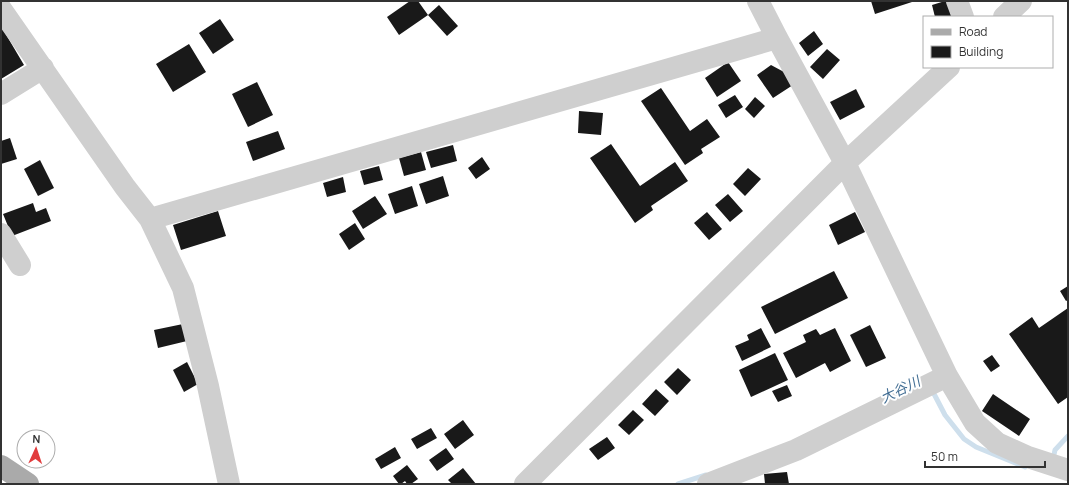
<svg xmlns="http://www.w3.org/2000/svg" width="1069" height="485" viewBox="0 0 1069 485" font-family="Manrope,'Noto Sans JP',sans-serif">
  <style>
    .lines { fill: none; stroke-linecap: round; stroke-linejoin: round }
    .stream { stroke: #cedfec; stroke-width: 5 }
    .building { fill: #191919 }
    .minor { stroke: #cfcfcf; stroke-width: 22 }
    .major { stroke: #aaa; stroke-width: 22 }
    .labels { text-anchor: middle; dominant-baseline: central; stroke-width: 4; stroke-linejoin: round; paint-order: stroke }
    .water-label { font-size: 14px; font-style: italic; fill: #416d93; stroke: #fff }
  </style>
  <rect width="100%" height="100%" fill="#fff"/>
  <g class="lines">
    <!-- stream -->
    <path class="stream" d="M932,390l13,25 19,24 12,8 49,20
      M1053,459l2,-9 13,-14
      M678,484l28,-9"/>
  </g>
  <!-- building -->
  <path class="building" d="M410,1h8l10,14 -29,20 -12,-18z
    M871,1h40l1,1 -37,12z
    M945,1h6l4,16h-20l-3,-12z
    M439,5l19,21 -11,10 -19,-21z
    M220,19l14,21 -21,14 -14,-21z
    M1,26l23,39 -23,14z
    M814,31l9,13 -15,12 -9,-13z
    M189,44l17,28 -33,20 -17,-28z
    M827,49l13,11 -17,19 -13,-12z
    M728,62l13,19 -24,16 -12,-19z
    M771,65l13,7 9,13 -20,13 -16,-23z
    M257,82l16,33 -25,12 -16,-33z
    M661,88l29,43 17,-12 13,18 -19,12 2,4 -18,12 -44,-64z
    M856,89l9,18 -25,13 -10,-18z
    M735,95l8,12 -17,11 -8,-13z
    M755,97l10,9 -11,12 -9,-9z
    M579,111l24,2 -2,22 -23,-2z
    M278,131l7,18 -32,12 -7,-19z
    M10,138l7,21 -16,5v-23z
    M611,144l29,42 35,-24 13,19 -37,25 2,4 -18,13 -45,-65z
    M453,145l4,16 -26,7 -5,-16z
    M421,152l5,18 -22,6 -5,-18z
    M482,157l8,12 -14,10 -8,-11z
    M40,160l14,28 -16,8 -14,-27z
    M379,166l4,14 -19,5 -4,-14z
    M748,168l13,11 -16,17 -12,-12z
    M443,176l6,20 -23,8 -7,-20z
    M343,177l3,15 -19,5 -4,-14z
    M412,186l6,20 -23,8 -7,-20z
    M728,194l15,17 -13,11 -15,-17z
    M375,196l12,18 -24,15 -11,-18z
    M33,203l3,9 10,-4 5,13 -39,15 -9,-22z
    M218,211l8,25 -45,14 -8,-25z
    M707,212l15,17 -13,11 -15,-17z
    M855,212l10,20 -27,13 -9,-20z
    M355,223l10,16 -16,11 -10,-16z
    M834,271l14,27 -73,36 -14,-27z
    M1068,286v14l-2,1 -6,-10z
    M1068,308v89l-10,7 -49,-70 23,-17 7,11z
    M183,324l4,17 -29,7 -4,-18z
    M870,325l16,33 -20,9 -16,-32z
    M761,328l10,19 -29,14 -7,-15 14,-6 -2,-5z
    M835,328l16,33 -21,11 -5,-9 -29,15 -13,-25 23,-11 -3,-7 13,-6 4,6z
    M775,353l13,27 -37,17 -12,-27z
    M992,355l8,11 -9,6 -8,-11z
    M187,362l11,22 -14,8 -11,-22z
    M678,368l13,12 -14,15 -13,-13z
    M787,385l5,11 -14,6 -6,-11z
    M656,389l13,12 -14,15 -13,-12z
    M993,394l37,25 -11,17 -37,-25z
    M633,410l11,10 -15,15 -11,-10z
    M463,420l11,15 -19,14 -11,-15z
    M431,428l6,10 -20,11 -6,-10z
    M607,437l8,11 -17,12 -9,-11z
    M395,447l6,11 -20,11 -6,-10z
    M446,448l8,11 -17,12 -8,-11z
    M407,465l11,14 -7,5h-4l-2,-3 -4,3h-2l-6,-8z
    M463,468l13,16h-24l-4,-4z
    M787,472l2,12h-24l-1,-10z"/>
  <g class="lines">
    <!-- minor -->
    <path class="minor" d="M758,1l19,37 68,125 102,213 28,47 22,20 31,14 40,13
      M957,1l6,16
      M1,9l124,178 25,32 33,69 25,98 21,98
      M1004,17l17,-16
      M1,94l42,-26
      M150,219l627,-181
      M1,234l19,31
      M525,484l320,-321 104,-96
      M708,484l88,-34 151,-74"/>
    <!-- major -->
    <path class="major" d="M1,466l27,18"/>
  </g>
  <g class="labels">
    <!-- water labels -->
    <g class="water-label">
      <text transform="translate(900 389) rotate(-26)">大谷川</text>
    </g>
  </g>
  <!-- border -->
  <rect width="1069" height="485" fill="none" stroke="#323232" stroke-width="4"/>
  <!-- legend -->
  <rect x="923" y="16" width="130" height="52" fill="#ffffff" stroke="#adadad"/>
  <rect x="931" y="29" width="20" height="6" fill="#aaaaaa" stroke="#adadad"/>
  <text x="959" y="36" font-size="12" fill="#323232">Road</text>
  <rect x="931" y="46" width="20" height="12" fill="#191919" stroke="#adadad"/>
  <text x="959" y="56" font-size="12" fill="#323232">Building</text>
  <!-- north arrow -->
  <g transform="translate(36 449) rotate(3)"><circle r="19" fill="#ffffff" stroke="#adadad"/>
  <path d="M0-3L7 15L0 10L-7 15Z" fill="#e13c3d"/>
  <text y="-6" font-size="11" font-weight="bold" text-anchor="middle" fill="#323232">N</text>
  </g>
  <!-- scale -->
  <path d="M925 461v6h120v-6" fill="none" stroke="#323232" stroke-width="2"/>
  <text x="931" y="461" font-size="12" fill="#323232" stroke="#ffffff" stroke-width="3" paint-order="stroke">50 m</text>
</svg>
